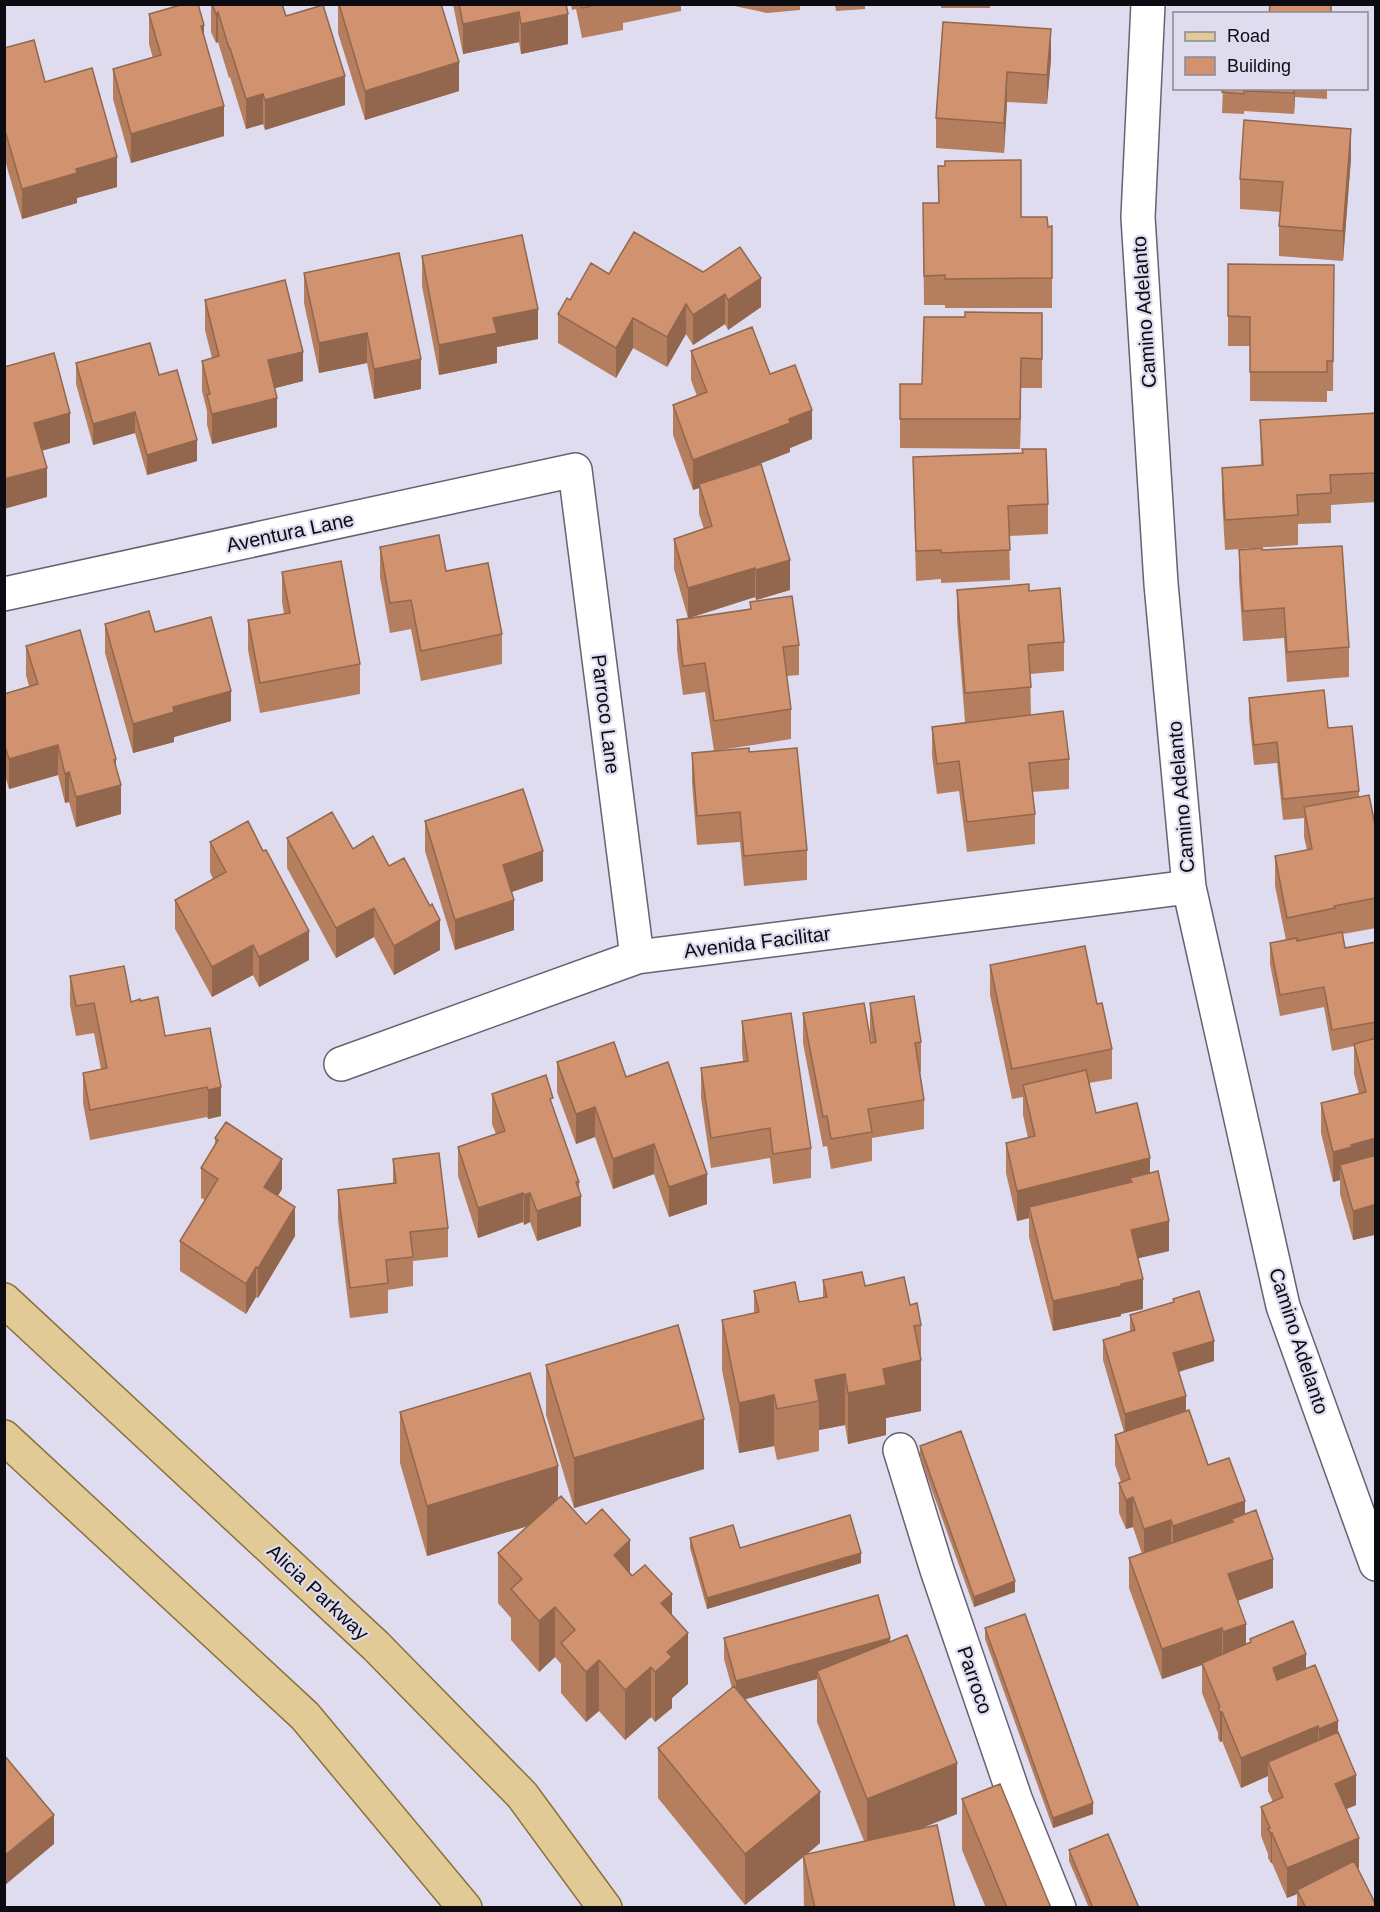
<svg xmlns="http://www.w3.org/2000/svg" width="1380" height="1912" viewBox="0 0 1380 1912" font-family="Helvetica,sans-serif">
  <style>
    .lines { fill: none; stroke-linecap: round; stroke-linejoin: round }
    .street-casing { stroke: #656372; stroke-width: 36 }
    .primary-casing { stroke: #8b703b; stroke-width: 36 }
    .street { stroke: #fff; stroke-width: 33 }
    .primary { stroke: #e2ca97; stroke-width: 33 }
    .wall { fill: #b47e5f; fill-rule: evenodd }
    .shaded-wall { fill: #92674e }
    .building { fill: #d1936f; stroke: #92674e; stroke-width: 1.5 }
    .labels { text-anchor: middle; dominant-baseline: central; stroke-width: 4.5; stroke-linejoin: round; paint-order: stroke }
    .street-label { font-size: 20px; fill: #0c0b11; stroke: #dedcee }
  </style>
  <rect width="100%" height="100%" fill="#dedcee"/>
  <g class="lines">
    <defs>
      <path id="street" d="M1148,4l-10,213 23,367 28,303 94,419 93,258
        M4,594l571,-124 62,487
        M341,1064l296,-107 552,-70
        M900,1450l37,120 79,231 43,107"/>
      <path id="primary" d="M4,1300l372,346 146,149 83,113
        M4,1437l301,279 160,192"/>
    </defs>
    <!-- street casing -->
    <use href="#street" class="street-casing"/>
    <!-- primary casing -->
    <use href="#primary" class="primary-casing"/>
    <!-- street -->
    <use href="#street" class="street"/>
    <!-- primary -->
    <use href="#primary" class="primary"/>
  </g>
  <!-- wall -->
  <path class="wall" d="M211,4h71l4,12 59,89 -80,25 -2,-6 -17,5 -16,-52 -1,1 -11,-36 -2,1 -5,-11z
    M338,4h103l18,87 -94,29 -27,-87z
    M453,4h113l2,40 -47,10 -2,-12 -56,12z
    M571,4h110v7l-58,12v7l-41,8 -6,-29 -4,1z
    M725,4h75v6l-33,3z
    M835,4h30v5l-29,2z
    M941,4h49v4h-49z
    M149,14l55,23 20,99 -93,27 -18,-64v-30l40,-11 -4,-14z
    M943,22l108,37 -4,45 -40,-2 -3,51 -68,-5v-30z
    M4,48l41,34 72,105 -40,11v5l-55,16 -18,-62z
    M1223,88h104v11l-32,-2 -1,17 -50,-3v3l-22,-1z
    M1351,158l-8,103 -64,-5v-30l2,-14 -41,-3v-30z
    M923,203h15l83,14 27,10 4,-1v82h-107v-3h-21z
    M634,232l127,75 -33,23 -3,-6 -32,21 -7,-11 -19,33 -34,-19 -17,30 -58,-35v-29l12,-14 39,-26z
    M422,256l116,83 -41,8v16l-58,12 -17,-89z
    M1228,264l106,1 -1,126h-6v11l-77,-1v-55h-22z
    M304,273l117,116 -47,10 -7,-36 -48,10 -15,-70z
    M205,300l98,81 -28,7 2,39 -65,17 -5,-19v-14l-5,-20v-30l10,-3 -7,-28z
    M1042,313v75h-21l-1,61 -120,-1v-64h22l43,-67z
    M691,351l79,23 42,65 -22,9v4l-42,16 42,122 -34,10 -1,-3 -65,21 60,-9v-7l49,43v30l-12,1 4,33v30l-77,12 -9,-59 -22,3 -6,-45v-30l11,-2 -14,-49v-30l30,-10 -5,-15v-26l-6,2 -20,-55v-30l24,-9 -6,-16z
    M76,363l83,12 38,86 -50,14 -12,-42 -42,12 -17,-61z
    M1376,413v89l-45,3v18l-33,1v21l-73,5 -3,-52v-30l39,-2 -1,-46z
    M1022,449l26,55v30l-39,2 1,44 -69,3v-4l-25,2 -3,-124 109,-4z
    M380,547l66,24 56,63v30l-81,17 -10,-52 -21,4 -10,-56z
    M1239,550l110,97v30l-62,5 -3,-44 -41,3 -4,-61z
    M282,572l78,92v30l-100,19 -12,-63v-30l36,-6 -2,-12z
    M957,590l72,1 35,51v29l-34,3 1,41 38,44v30l-37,3 3,22v30l-68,8 -8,-61 -22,3 -5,-38v-29l33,-5 -8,-102z
    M105,624l50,8 76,89 -57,16v5l-41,11 -28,-100z
    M26,646l90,122 5,46 -45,13 -7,-25 -4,1 -7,-28 -49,14 -5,-17v-78l25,-8 -3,-11z
    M1249,698l79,30 31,63v6l17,33v98l-33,6 2,14 31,-6v299l-2,-6 -21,5 -13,-46v-14l-7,2 -12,-49v-30l38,-9 -5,-20v-28l-22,5 -8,-44 -44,9 -10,-52v-21l16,-3 -11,-54v-30l32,-6 -3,-13v-19l-21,2 -6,-57 -23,2 -5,-47z
    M749,752l58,98v30l-63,6 -4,-44 -43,3 -5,-62v-30z
    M425,821l118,60 -31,11 2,38 -59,20 -30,-99z
    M287,838l66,11 36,17 51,84 -46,25 -20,-38 -38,21 -49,-90z
    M210,842l99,118 -50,27 -6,-12 -41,22 -37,-68v-29l38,-21 -3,-7z
    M990,965l107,39 15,45v30l-23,4 7,30 54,60 19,78 -31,7 5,51 -22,5v2l-68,15 -24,-94v-19l-12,3 -11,-48v-30l22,-5 -5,-23v-18l-11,2 -22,-104z
    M70,976l61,26 9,-1 25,35 45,-8 11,88 -13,3 -1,-2 -117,23 -7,-37v-30l18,-4 -7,-36 -18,3 -6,-31z
    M870,1003l51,39v30h-1l4,28v29l-52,9v23l-41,8 -4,-23 -4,1 -20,-104v-30l68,30 1,-1 -2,-9z
    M742,1021l69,127v30l-38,6 -3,-26 -59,10 -10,-70v-30l42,-7 -1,-10z
    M557,1062l69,15 81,127 -38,13 -15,-43 -41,15 -18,-52 -19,7 -19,-52z
    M492,1094l61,14 26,74 2,44 -44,15 -7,-19 -6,3 -1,-3 -45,16 -20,-62v-29l38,-13 -4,-10z
    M226,1122l56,67 -4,7 17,40 -37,62 -2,-1 -10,17 -66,-43v-30l25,-41 -4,-2v-30l14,-23v-7z
    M393,1159l55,69v29l-35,4v25l-25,4v23l-38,5 -12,-98v-30l55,-7z
    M823,1280l42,6 45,19 11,20v86l-35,7v17l-38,9 -3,-19 -26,5v21l-42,9 -3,-14 -35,7 -17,-83v-50l32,-7v-22l45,11 24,-5z
    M1173,1299l41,62 -35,11 7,38 22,55 37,49 28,74 -35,13 8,43 4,-1v-4l56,29 32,64 18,73 -10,4 13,59h-2l19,40h-79v-14l-10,4 -15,-35h-1l-3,-5v-4l-7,-18v-29l12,-5 -5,-11v-15l-27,12 -19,-47 -2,1 -2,-4v-5l-16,-40v-28l-40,14 -33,-91v-30l13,-4 -9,-27 -7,2 -7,-16v-30l2,-1 -6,-17v-30l9,-3 -21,-72v-20l27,-9v-16l43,-13z
    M546,1365l158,104 -130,39 -28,-93z
    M400,1412l158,87 114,116 16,69 -16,14v10l-17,14 -4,-5 -26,23 -26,-29 -13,11 -25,-29v-29l-6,-7 -16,15 -28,-32v-22l-13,-15v-50l30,-27 -101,30 -27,-93z
    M920,1446l95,146 -41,15 -54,-150z
    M690,1538l50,10 121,15 -154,46 -17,-61z
    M985,1628l108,186 -40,14 -68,-189z
    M724,1638l166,4 67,172 -36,14 34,80h-151l-1,-51 -58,48 -87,-107v-50l74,-60 -8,-29zM817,1679v43l47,119 -58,14 14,-12 -76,-144z
    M962,1799l89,109h-65l-24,-58z
    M1069,1850l70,58h-50l-20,-47z"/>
  <!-- shaded-wall -->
  <path class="shaded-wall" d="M218,12v30l-2,1v-29z
    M519,12v30l-56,12v-30z
    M568,14v30l-47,10v-30z
    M204,25v29l-3,-28z
    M1051,29v30l-4,45v-29z
    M459,62v29l-94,29v-29z
    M1007,72v30l-3,51v-30z
    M345,76v29l-80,25v-30z
    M1294,88l1,9 -1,17z
    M263,94v30l-17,5v-30z
    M224,106v30l-93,27v-29z
    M1351,129v29l-8,103v-30z
    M117,157v30l-40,11v5l-55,16v-30l54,-20z
    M761,278v29l-33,23v-30z
    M725,294v30l-32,21v-30z
    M686,304v30l-19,33v-30z
    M538,309v30l-41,8v16l-58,12v-30l54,-27z
    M633,318v30l-17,30v-30z
    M367,333v30l-48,10v-30z
    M303,352v29l-35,9v-30z
    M1021,358v30l-1,61v-30z
    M421,359v30l-47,10v-30z
    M277,398v29l-65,17v-30z
    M812,410v29l-22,9v4l-90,35 -1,-3v4l-6,2v-30z
    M135,412v21l-42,12v-21z
    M70,413v30l-36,10v-30z
    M197,440v21l-50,14v-20z
    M47,468v29l-43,12v-30z
    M790,560v30l-34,10v-30z
    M755,568v29l-67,21v-30z
    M231,691v30l-57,16v5l-41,11v-29l40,-17z
    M58,745v30l-49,14v-30z
    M116,759v27l5,-1v29l-45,13v-30l38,-37z
    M69,772v30l-4,1v-29z
    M543,851v30l-40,14v-30z
    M514,900v30l-59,20v-30z
    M374,908v29l-38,21v-30z
    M440,920v30l-46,25v-29z
    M309,931v29l-50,27v-30z
    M253,945v30l-41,22v-30z
    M221,1087v29l-13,3v-29z
    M595,1107v30l-19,7v-30z
    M1376,1138v30l-36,-3v15l-7,2v-30l18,-7z
    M654,1144v30l-41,15v-30z
    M1150,1158v30l-18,-6 -2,-4v15l-101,14v11l-12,3v-30z
    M282,1159v30l-18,28v-30z
    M707,1174v30l-38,13v-30z
    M523,1193v29l-45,16v-30z
    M530,1193v29l-6,3v-30z
    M581,1196v30l-44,15v-30z
    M1374,1205v30l-21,5v-29z
    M295,1207v29l-37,62v-30z
    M1169,1221v30l-38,9v-30z
    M256,1267v30l-10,17v-30z
    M1143,1279v30l-22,5v2l-68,15v-30z
    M1214,1341v20l-41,12v-20z
    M921,1360v51l-35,7v17l-38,9v-51l35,-24z
    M845,1374v51l-26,5v-29l-4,-21z
    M774,1395v51l-35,7v-50z
    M1186,1396v21l-61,18v-21z
    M704,1419v50l-130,39v-50z
    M558,1466v51l-131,39v-50z
    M1133,1497v30l-7,2v-29z
    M1245,1501v30l-12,-9 -1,-3v17l-59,20v-30z
    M1171,1520v30l-27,9v-30z
    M630,1540v51l-16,-36z
    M861,1553v10l-154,46v-11z
    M1273,1559v29l-45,16v-30z
    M1015,1581v11l-41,15v-10z
    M672,1594v51l-11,-42z
    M555,1607v50l-16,15v-51z
    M1246,1624v29l-23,9v-30z
    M1222,1628v30l-20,5v2l-40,14v-30z
    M688,1633v51l-16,14v10l-17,14v-50l12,-20z
    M890,1638v21l-73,12v8l-81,23v-21z
    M1306,1654v30l-33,14v-30z
    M599,1660v51l-13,11v-50z
    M651,1667v50l-26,23v-50z
    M1220,1712h2v29l-2,1z
    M1338,1721v30l-19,8v-30z
    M1318,1726v30l-50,6v14l-27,12v-30z
    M957,1763v51l-90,36v-51z
    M1356,1775v30l-21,9v-30z
    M820,1792v51l-75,62v-51z
    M1093,1803v11l-40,14v-10z
    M54,1815v29l-50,42v-30z
    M1272,1833v30h-1v-29z
    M1359,1838v30l-60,25 -2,-3v4l-10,4v-30z"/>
  <!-- building -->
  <path class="building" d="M184,4h14l6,21 -3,1 23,80 -93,28 -18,-65 48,-14 -12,-41z
    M212,4h70l4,12 37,-11 22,71 -80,24 -2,-6 -17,5 -16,-51h-1l-11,-36 -2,2z
    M339,4h102l18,58 -94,29z
    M459,4h107l2,10 -47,10 -2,-12 -56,12z
    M581,4h18l-17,4z
    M1270,4h61v10h-62z
    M943,22l108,7 -4,46 -40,-3 -3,51 -68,-5z
    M34,40l11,42 47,-14 25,89 -41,12 1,4 -55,16 -18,-62v-79z
    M1223,88h71v5l-50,-2v3l-22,-2z
    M1244,120l107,9 -8,102 -64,-5 4,-44 -43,-3z
    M1021,160v57h26l1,10 4,-1v52l-107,1v-4l-21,1 -1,-73h16l-1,-37h7v-5z
    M634,232l69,40 37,-25 21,31 -33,22 -3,-6 -32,21 -7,-11 -19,33 -34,-19 -17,30 -58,-34 9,-16 3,2 21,-37 18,11z
    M522,235l16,74 -45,9 4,15 -58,12 -17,-89z
    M399,253l22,106 -47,10 -7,-36 -48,10 -15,-70z
    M1228,264l106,1 -1,96h-6v11h-77v-55l-22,-1z
    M285,280l18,72 -35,8 9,38 -65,16 -5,-19 3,-1 -8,-33 17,-5 -14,-56z
    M965,312l77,1v46l-21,-1 -1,61h-120v-35h22l2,-67h41z
    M752,327l18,47 25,-9 17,45 -23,9 1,4 -97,37 -20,-55 34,-13 -16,-41z
    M150,343l9,32 18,-5 20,70 -50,15 -12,-43 -42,12 -17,-61z
    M54,353l16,60 -36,10 13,45 -43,11v-112z
    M1376,413v60l-46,2 1,18 -34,2 1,20 -73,5 -3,-52 41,-3 -3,-45z
    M1022,449h24l2,55 -40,2 2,44 -69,3v-3l-25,1 -3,-94 110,-4z
    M761,464l29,96 -34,10 -1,-2 -67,20 -14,-49 38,-13 -13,-42z
    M439,535l7,36 42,-8 14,71 -81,17 -10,-51 -21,3 -10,-56z
    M1342,546l7,101 -62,5 -3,-44 -41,3 -4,-61 23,-2v2z
    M341,561l19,103 -100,19 -12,-63 42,-7 -8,-41z
    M1029,584v7l31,-3 4,54 -36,3 3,42 -66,6 -8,-103z
    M792,596l7,49 -16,2 8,62 -77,12 -9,-58 -22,3 -6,-46 74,-11 -1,-7z
    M149,611l6,21 56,-15 20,74 -58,16 1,5 -41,12 -28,-100z
    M80,630l36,129 -2,1 7,25 -45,12 -7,-25 -4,2 -7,-29 -49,14 -5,-16v-49l34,-10 -12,-38z
    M1324,690l4,38 24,-2 7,65 -76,8 -6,-57 -23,3 -5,-47z
    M1063,711l6,48 -40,4 6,51 -68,8 -8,-61 -22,3 -5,-37z
    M749,748v4l48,-4 10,102 -63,6 -4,-44 -43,4 -5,-63z
    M523,789l20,62 -40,14 11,35 -59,20 -30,-99z
    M1369,795l7,35v68l-42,8 1,2 -48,10 -12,-62 37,-7 -8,-42z
    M332,812l21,37 20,-13 16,30 15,-8 26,48 2,-2 8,16 -46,26 -20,-38 -38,20 -49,-90z
    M248,821l15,30 3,-1 43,81 -50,26 -6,-12 -41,22 -37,-67 51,-28 -16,-30z
    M1342,932l3,16 31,-6v80l-44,8 -8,-43 -44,8 -10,-52 27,-5v3z
    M1085,946l12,58 5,-1 10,46 -100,20 -22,-104z
    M124,966l7,36 9,-3v2l18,-4 7,39 45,-8 11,59 -13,3 -1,-3 -117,23 -7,-37 24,-5 -13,-65 -18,3 -6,-30z
    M914,996l7,46 -6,1 9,57 -56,9 4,23 -41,7 -4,-23 -4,1 -20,-104 61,-10 7,40 5,-1 -6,-39z
    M791,1013l20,135 -38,6 -3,-26 -59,10 -10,-70 47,-7 -6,-40z
    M1376,1038v100l-25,7 1,2 -19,5 -12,-49 45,-11 -12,-48z
    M614,1042l12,35 42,-15 39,112 -38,13 -15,-43 -41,15 -18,-52 -19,7 -19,-52z
    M1086,1070l10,43 41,-10 13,55 -133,33 -11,-48 29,-7 -12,-51z
    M546,1075l7,23 -3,1 29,83h-3l5,14 -44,15 -7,-18 -6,2 -1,-2 -45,15 -20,-61 47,-16 -13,-37z
    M226,1122l56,37 -18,28 31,20 -37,61 -2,-1 -10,17 -66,-43 38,-62 -17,-11 17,-28 -3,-2z
    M439,1153l9,75 -38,4 3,25 -27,3 2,23 -38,5 -12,-98 58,-7 -3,-24z
    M1376,1155v56l-2,-6 -21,6 -13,-46z
    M1158,1171l11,50 -38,9 12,49 -22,5v2l-68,15 -24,-94 103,-25 -2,-4z
    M862,1272l3,14 39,-9 6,28 7,-2 4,22 -7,1 7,34 -38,9 3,16 -38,8 -3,-19 -30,6 4,21 -42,8 -3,-14 -35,8 -17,-83 37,-8 -5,-21 41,-9 4,20 28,-5 -4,-17z
    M1199,1291l15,50 -41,12 13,43 -61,18 -22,-74 32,-10 -5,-15 44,-13 -1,-3z
    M678,1325l26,94 -130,39 -28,-93z
    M530,1373l28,93 -131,40 -27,-94z
    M1189,1410l19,55 21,-7 16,43 -72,25 -2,-6 -27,9 -11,-32 -7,3 -7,-17 11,-4 -15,-44z
    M961,1431l54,150 -41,16 -54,-151z
    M561,1496l25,28 16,-15 28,31 -16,15 18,21 13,-11 27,29 -11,9 27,30 -21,19 5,5 -17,15 -4,-5 -26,23 -26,-30 -13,12 -25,-29 14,-13 -20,-23 -16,14 -28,-32 11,-10 -24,-26z
    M1256,1510l17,49 -45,15 18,50 -23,8 -1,-4 -60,21 -33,-91 104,-36 -1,-3z
    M850,1515l11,38 -154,45 -17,-60 43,-13 7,23z
    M878,1595l12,43 -154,43 -12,-43z
    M1025,1614l68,189 -40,15 -68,-190z
    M1293,1621l13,33 -33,14 4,12 38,-15 23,56 -19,8 -1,-3 -77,32 -19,-46h-2l-2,-4 2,-1 -18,-44 49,-21 -1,-3z
    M907,1635l50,128 -90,36 -50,-128z
    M734,1686l86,106 -75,62 -87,-106z
    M1338,1732l18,43 -21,9 24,54 -72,30 -15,-35 -1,1 -3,-5 2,-1 -9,-21 22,-10 -15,-35z
    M4,1755l50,60 -50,41z
    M1000,1784l51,124h-44l-45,-109z
    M937,1825l18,83h-140l-12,-53z
    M1108,1834l31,74h-46l-24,-58z
    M1354,1861l22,44v3h-70l-9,-18z"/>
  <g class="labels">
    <!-- street labels -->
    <g class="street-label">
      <text transform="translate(1144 312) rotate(-94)">Camino Adelanto</text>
      <text transform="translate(290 532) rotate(-12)">Aventura Lane</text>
      <text transform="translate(606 714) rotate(83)">Parroco Lane</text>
      <text transform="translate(1181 797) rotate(-95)">Camino Adelanto</text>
      <text transform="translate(757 942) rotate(-7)">Avenida Facilitar</text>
      <text transform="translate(1299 1341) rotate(72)">Camino Adelanto</text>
      <text transform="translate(318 1592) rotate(43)">Alicia Parkway</text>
      <text transform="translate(975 1680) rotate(71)">Parroco</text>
    </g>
  </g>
  <!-- border -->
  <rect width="1380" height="1912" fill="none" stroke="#0c0b11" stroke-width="12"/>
  <!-- legend -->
  <rect x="1173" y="12" width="195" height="78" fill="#dedcee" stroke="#8a8896" stroke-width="1.5"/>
  <rect x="1185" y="32" width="30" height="9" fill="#e2ca97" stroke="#8a8896" stroke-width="1.5"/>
  <text x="1227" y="42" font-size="18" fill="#0c0b11">Road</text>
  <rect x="1185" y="57" width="30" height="18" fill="#d1936f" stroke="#8a8896" stroke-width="1.5"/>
  <text x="1227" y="72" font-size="18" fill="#0c0b11">Building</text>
</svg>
